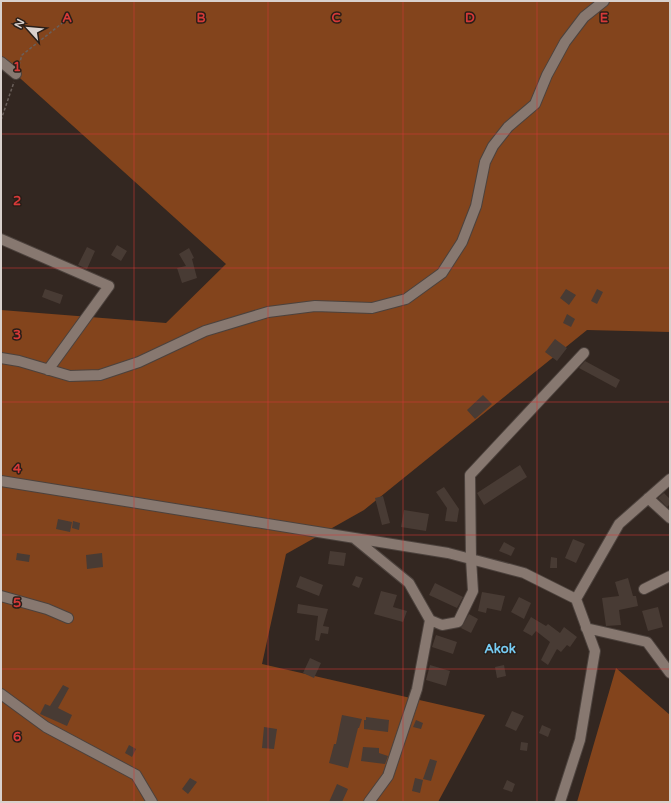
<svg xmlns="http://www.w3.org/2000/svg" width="671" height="803" viewBox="0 0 671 803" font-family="'Varela Round',sans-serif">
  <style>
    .forest { fill: #83441c }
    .building { fill: #483b34 }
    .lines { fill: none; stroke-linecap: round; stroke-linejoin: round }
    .minor-casing { stroke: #4c423d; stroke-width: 12 }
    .path { stroke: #6a5f5a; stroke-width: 1.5; stroke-dasharray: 3 2; stroke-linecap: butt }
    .minor { stroke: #877870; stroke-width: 10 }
    .grid { fill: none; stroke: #d63938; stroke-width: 1; stroke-opacity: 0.55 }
    .labels { text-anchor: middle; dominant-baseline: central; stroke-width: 3; stroke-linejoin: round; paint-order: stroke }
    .quarter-label { font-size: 13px; font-weight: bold; fill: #77ccf4; stroke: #291e18 }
    .grid-label { font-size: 13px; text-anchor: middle; font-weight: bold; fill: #d63938; stroke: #291e18; stroke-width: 3; stroke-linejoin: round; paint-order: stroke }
  </style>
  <rect width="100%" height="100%" fill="#332721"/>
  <!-- forest -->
  <path class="forest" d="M1,1h669v331l-83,-2 -223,180 -78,44 -24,110 223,51 -47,87h-437v-492l165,13 60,-59 -225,-203z
    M616,668l54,47v87h-93z"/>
  <!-- building -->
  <path class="building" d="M117,245l10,6 -6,10 -10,-6z
    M87,247l8,4 -8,18 -9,-4z
    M189,248l5,10 -2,1 5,19 -15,5 -5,-15 9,-2 -7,-12z
    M45,289l18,6 -3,9 -18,-7z
    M566,289l10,6 -7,10 -9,-7z
    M597,289l6,3 -6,12 -6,-3z
    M567,314l8,5 -4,8 -8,-4z
    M555,339l12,9 -10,13 -12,-9z
    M585,361l35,19 -4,8 -37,-20z
    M483,395l9,9 -17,15 -8,-9z
    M520,465l7,12 -43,28 -7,-12z
    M444,487l15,22 -2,13 -12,-1 2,-13 -11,-16z
    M664,493l6,6v5l-3,3 -9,-9z
    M383,496l7,27 -8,2 -7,-27z
    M404,510l25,4 -3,17 -25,-4z
    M58,519l14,3 -2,10 -14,-3z
    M73,521l7,2 -1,7 -7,-2z
    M573,539l12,5 -9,19 -11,-5z
    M504,542l11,6 -4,8 -12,-5z
    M330,551l16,2 -2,13 -16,-2z
    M17,553l13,2 -1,7 -13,-2z
    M102,553l1,14 -16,2 -1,-14z
    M551,557l6,1v10h-7z
    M300,576l23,9 -4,11 -23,-9z
    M356,576l7,2 -4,10 -7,-3z
    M628,578l5,18h3l2,10 -19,4 2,15 -15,1 -4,-28 17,-2 -4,-14z
    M435,583l28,14 -6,11 -28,-13z
    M381,591l16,4 -4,12 14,4 -4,11 -29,-8z
    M482,592l23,4 -4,15 -14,-3 -1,5 -8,-2z
    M519,597l12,6 -7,16 -13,-7z
    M298,604l30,5 -5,17 6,1 -1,7 -7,-1 -2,8 -4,-1 3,-24 -21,-3z
    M658,607l5,20 -15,4 -6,-20z
    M469,614l9,5 -7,14 -10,-5z
    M531,617l15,9 2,-2 12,9 4,-6 13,10 -7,10 -3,-2 -6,7 -4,-3 -9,16 -7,-5 9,-18 -14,-11 -4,5 -9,-5z
    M436,635l21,7 -4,12 -21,-7z
    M310,658l11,5 -7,15 -11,-5z
    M430,665l20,6 -4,15 -20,-6z
    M504,665l2,11 -9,2 -2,-11z
    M63,685l6,3 -11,20 14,7 -5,11 -27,-12 5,-10 5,2z
    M512,711l12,5 -8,15 -11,-5z
    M342,715l20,4 -3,9h-1l-10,40 -19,-5 5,-19h2z
    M366,717l23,3 -1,12 -24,-3v-9h2z
    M416,720l7,3 -2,6 -8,-2z
    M542,725l9,4 -3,8 -9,-4z
    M264,727l13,2 -3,20 -12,-1z
    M521,742l7,1 -1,8 -7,-1z
    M129,745l7,4 -4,8 -7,-4z
    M363,747l16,1v5l9,3 -3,8 -24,-3z
    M430,759l7,2 -6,20 -8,-2z
    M190,778l7,4 -9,12 -6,-5z
    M415,778l8,2 -3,13 -8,-2z
    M507,780l8,4 -3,8 -9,-3z
    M337,784l11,5 -6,13h-13z"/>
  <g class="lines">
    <defs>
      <path id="minor" d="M1,62l15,12
        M1,239l108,47 -61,84
        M1,358l18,3 51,15 30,-1 39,-13 66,-31 63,-19 47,-6 57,2 34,-9 36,-26 20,-31 14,-36 9,-44 8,-16 15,-19 27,-23 12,-29 18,-33 19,-25 20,-16
        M1,481l447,72 76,20 52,26 19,52 -15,89 -20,62
        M648,498l22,20
        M354,538l55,45 21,37 -13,69 -29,87 -19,26
        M644,589l26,-13
        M1,596l46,13 21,9
        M576,599l43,-75 51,-45
        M430,620l12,5 16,-3 15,-31 -2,-32 -1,-84 114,-122
        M586,628l61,14 23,31
        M1,694l45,33 90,48 16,27"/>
    </defs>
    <!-- minor casing -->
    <use href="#minor" class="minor-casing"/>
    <!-- path -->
    <path class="path" d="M19,65l3,-10 48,-38
      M1,120l13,-38"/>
    <!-- minor -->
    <use href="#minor" class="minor"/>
  </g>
  <!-- grid -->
  <path class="grid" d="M134,1v801M268,1v801M403,1v801M537,1v801M1,134h669M1,268h669M1,402h669M1,535h669M1,669h669"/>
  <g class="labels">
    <!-- quarter labels -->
    <g class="quarter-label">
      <text x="500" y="649">Akok</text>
    </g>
  </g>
  <g class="grid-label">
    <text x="67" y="22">A</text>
    <text x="201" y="22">B</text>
    <text x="336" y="22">C</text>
    <text x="470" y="22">D</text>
    <text x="604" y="22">E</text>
    <text x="17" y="71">1</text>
    <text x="17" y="205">2</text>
    <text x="17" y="339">3</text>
    <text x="17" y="473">4</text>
    <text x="17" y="607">5</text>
    <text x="17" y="741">6</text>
  </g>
  <!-- border -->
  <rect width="671" height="803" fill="none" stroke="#d9d1cd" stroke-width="4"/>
  <!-- north arrow -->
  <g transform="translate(28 28) rotate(297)" stroke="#291e18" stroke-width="3" paint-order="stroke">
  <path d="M0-3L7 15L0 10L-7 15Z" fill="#d9d1cd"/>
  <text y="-6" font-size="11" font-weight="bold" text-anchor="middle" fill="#d9d1cd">N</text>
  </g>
</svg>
